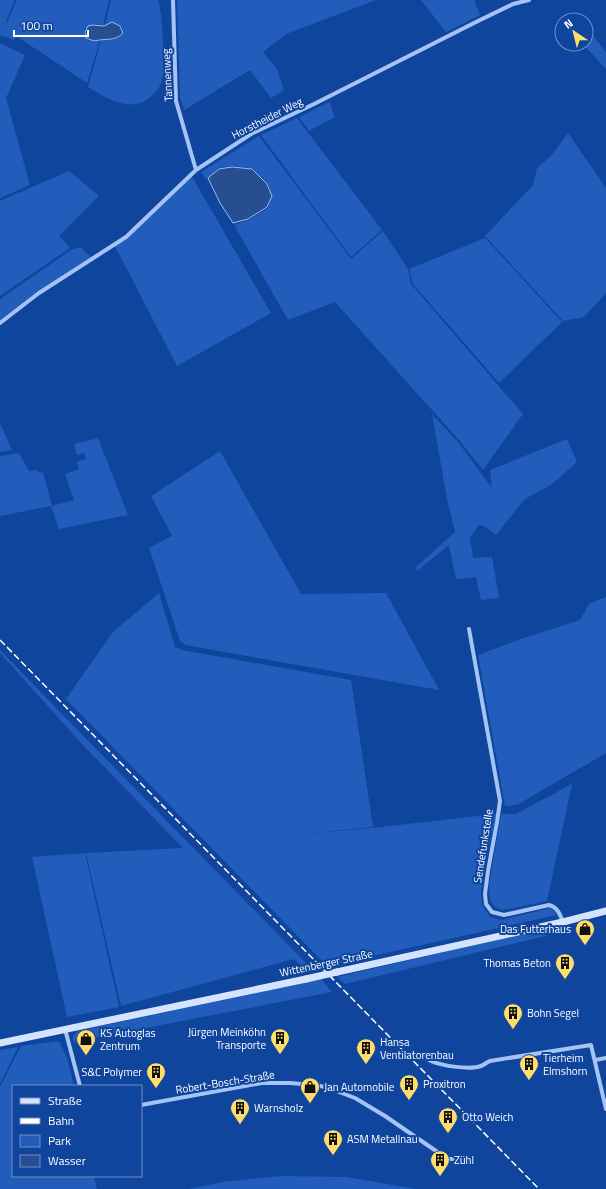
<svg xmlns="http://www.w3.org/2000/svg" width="606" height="1189" viewBox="0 0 606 1189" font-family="'Titillium Web',sans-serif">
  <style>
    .green { fill: #225dbc }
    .water { fill: #274e91; stroke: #96bef9 }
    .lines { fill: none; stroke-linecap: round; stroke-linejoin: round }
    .minor { stroke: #a5c4f5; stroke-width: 4 }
    .secondary { stroke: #d5e4fe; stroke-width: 7 }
    .rail { stroke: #fff; stroke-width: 1.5; stroke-dasharray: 7 3; stroke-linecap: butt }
    .secondary-bridge { stroke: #d5e4fe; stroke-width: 7 }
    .labels { text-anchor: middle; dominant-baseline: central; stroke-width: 4; stroke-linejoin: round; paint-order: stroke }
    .street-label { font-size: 11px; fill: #fff; stroke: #10459d }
    .poi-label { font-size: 11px; fill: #fff; stroke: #10459d; text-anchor: start }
  </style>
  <rect width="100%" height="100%" fill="#10459d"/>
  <!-- green -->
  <path class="green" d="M0,0h15l-8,19 -1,6 11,-25h92l-6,25c-10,-1 -13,-2 -19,6l2,8 8,3 6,-2 -13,43 -71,-47 -2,4 -14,-5z
    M111,0h47c4,14 4,28 5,43 1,13 3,27 -2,40 -2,6 -6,10 -11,14 -19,17 -44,1 -62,-10l13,-47c9,1 16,0 23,-7l-3,-7 -9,-4 -7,3z
    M177,0h199l-90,34 -23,18 14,17 7,21 -13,8 -21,-28 -66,40 -4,-12z
    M421,0h53l6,15 -34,17z
    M593,35l13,18v16l-23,-25h3v-4z
    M0,43l25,12 -19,43 24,87 -30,13z
    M329,102l6,15 -26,14 -10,-14z
    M297,118l85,112 -31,27 -90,-122z
    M568,133l38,55v105l-22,24 -21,4 -78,-85 48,-51 4,-17 14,-12z
    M259,136l92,123 32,-28 25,38 3,15 112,130 -40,56 -24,-30 -124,-138 -47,18 -54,-95 15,-5 19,-12 4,-12 -4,-12 -16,-16 -20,-2 -13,2 -13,12 -5,-8z
    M69,171l30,25 -40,40 11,12 -70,48v-95z
    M191,175l80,138 -94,53 -62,-120z
    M485,238l77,84 -63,61 -86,-99 -4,-15z
    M80,247l11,10 -48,31 -43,32v-21l71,-49z
    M432,414l26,28 34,46 -2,-18 77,-31 10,23 -26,23 -26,14 -29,36 -12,-9 -5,-1 -9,13 3,20 19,-1 7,41 -18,2 -5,-23 -20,2 -7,-34 -32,26 -1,-4 39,-35 -8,-33z
    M0,423l12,27 -12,2z
    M98,438l30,77 -69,14 -8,-23 -51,10v-60l19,-3 10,18 7,-1 4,3 3,-1 9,34 22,-6 -9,-26 14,-5 -2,-7 9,-3 -2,-6 -7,2 -3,-11z
    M220,451l81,143 85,-1 53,97 -254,-45 -5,-4 -31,-93 23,-12 -21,-40z
    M159,593l16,54 7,3 169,30 22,147 -70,7 69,-6 124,-14 -12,56 -3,22 1,11 2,5 6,9 12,3 48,-12 4,3 3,4 -230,51 -261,-267 47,-67z
    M606,597v156l-89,52 -12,1 -27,-151 40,-15 62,-20 9,-16z
    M0,650l62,64 250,255 -6,2 -12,-12 -173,47 -35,-153 97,-5 -101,-104 -82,-91z
    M572,784l-25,117 -44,9c-14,-3 -13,-12 -14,-24l12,-72h15z
    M85,853l34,154 -52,10 -35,-160z
    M564,924l2,7 -221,53 -8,-7z
    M321,979l11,13 -259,50v-6l5,-5z
    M59,1041l8,17 6,24 2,4h-62v90h81l3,13h-97v-102l21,-41z
    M18,1047l-18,37v-34z
    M281,1176l65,1 70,12h-227l34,-7z"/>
  <!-- water -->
  <path class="water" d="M112,22l8,4 3,7c-8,9 -18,5 -29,8l-8,-3 -1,-6 3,-6 5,-1 11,1z
    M232,167l20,2 15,15 5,12 -5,11 -19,12 -15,4 -13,-20 -12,-25 11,-9z"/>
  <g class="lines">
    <!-- minor -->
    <path class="minor" d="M173,0l3,101 20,69
      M0,323l39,-30 87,-56 70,-67 55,-36 63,-30 162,-82 37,-18 16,-4
      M469,629l31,172 -3,21 -9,49 -3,23 1,10 6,8 12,3 45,-10c8,2 11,9 14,17
      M65,1029l15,57
      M420,1054c4,3 7,5 11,7 11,5 39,9 50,5 3,-1 6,-4 9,-5l101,-16 15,64
      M595,1060l11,-2
      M141,1105l121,-22h28l23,2 13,2 29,11 30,18 54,37 10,6h11"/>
    <!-- secondary -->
    <path class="secondary" d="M337,972l226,-50 43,-11
      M0,1043l306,-64"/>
    <!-- rail -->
    <path class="rail" d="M0,640l539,549"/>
    <!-- secondary-bridge -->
    <path class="secondary-bridge" d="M306,979l31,-7"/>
  </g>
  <!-- icons -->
  <defs>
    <symbol id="shop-pin" viewBox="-11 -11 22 30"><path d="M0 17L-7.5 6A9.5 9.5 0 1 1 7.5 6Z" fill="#ffdd69" stroke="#10459d"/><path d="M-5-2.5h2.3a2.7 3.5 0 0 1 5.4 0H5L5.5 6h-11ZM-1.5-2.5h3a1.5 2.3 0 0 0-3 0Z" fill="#111"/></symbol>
    <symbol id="building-pin" viewBox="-11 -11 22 30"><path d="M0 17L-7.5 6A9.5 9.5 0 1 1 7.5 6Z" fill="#ffdd69" stroke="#10459d"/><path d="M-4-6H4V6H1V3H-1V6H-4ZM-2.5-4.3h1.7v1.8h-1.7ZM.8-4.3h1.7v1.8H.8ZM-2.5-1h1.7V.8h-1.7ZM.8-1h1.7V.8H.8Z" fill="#111"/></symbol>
  </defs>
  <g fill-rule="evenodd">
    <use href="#shop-pin" x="574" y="918" width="22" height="30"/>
    <use href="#building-pin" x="554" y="952" width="22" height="30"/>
    <use href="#building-pin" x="502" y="1002" width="22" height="30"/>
    <use href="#building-pin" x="269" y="1027" width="22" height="30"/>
    <use href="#shop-pin" x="75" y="1028" width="22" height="30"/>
    <use href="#building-pin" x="355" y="1037" width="22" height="30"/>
    <use href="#building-pin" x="518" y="1053" width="22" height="30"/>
    <use href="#building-pin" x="145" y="1061" width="22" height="30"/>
    <use href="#building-pin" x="398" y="1073" width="22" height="30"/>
    <use href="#shop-pin" x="299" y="1076" width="22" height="30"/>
    <use href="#building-pin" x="229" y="1097" width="22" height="30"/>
    <use href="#building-pin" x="437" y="1106" width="22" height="30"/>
    <use href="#building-pin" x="322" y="1128" width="22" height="30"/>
    <use href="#building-pin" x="429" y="1149" width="22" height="30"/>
  </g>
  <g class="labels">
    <!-- street labels -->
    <g class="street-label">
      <text transform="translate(167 75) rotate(-93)">Tannenweg</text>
      <text transform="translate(267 118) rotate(-27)">Horstheider Weg</text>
      <text transform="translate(483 846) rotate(-81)">Sendefunkstelle</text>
      <text transform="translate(326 963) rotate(-12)">Wittenberger Straße</text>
      <text transform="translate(225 1082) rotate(-9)">Robert-Bosch-Straße</text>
    </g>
    <!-- poi labels -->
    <g class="poi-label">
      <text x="571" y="929" text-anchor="end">Das Futterhaus</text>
      <text x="551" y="963" text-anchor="end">Thomas Beton</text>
      <text x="527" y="1013">Bohn Segel</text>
      <text x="266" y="1032" text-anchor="end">Jürgen Meinköhn<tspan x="266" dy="13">Transporte</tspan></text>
      <text x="100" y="1033">KS Autoglas<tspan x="100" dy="13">Zentrum</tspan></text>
      <text x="380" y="1042">Hansa<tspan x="380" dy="13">Ventilatorenbau</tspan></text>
      <text x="543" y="1058">Tierheim<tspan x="543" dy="13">Elmshorn</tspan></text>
      <text x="142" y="1072" text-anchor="end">S&amp;C Polymer</text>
      <text x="423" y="1084">Proxitron</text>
      <text x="324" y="1087">Jan Automobile</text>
      <text x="254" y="1108">Warnsholz</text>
      <text x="462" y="1117">Otto Weich</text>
      <text x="347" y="1139">ASM Metallnau</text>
      <text x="454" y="1160">Zühl</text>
    </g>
  </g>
  <!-- legend -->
  <rect x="12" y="1085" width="130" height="92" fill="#10459d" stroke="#708fc4"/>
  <rect x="20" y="1098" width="20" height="6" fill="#d5e4fe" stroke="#708fc4"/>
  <text x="48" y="1105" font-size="12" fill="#ffffff">Straße</text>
  <rect x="20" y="1118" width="20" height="6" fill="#ffffff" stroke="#708fc4"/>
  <text x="48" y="1125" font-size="12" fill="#ffffff">Bahn</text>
  <rect x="20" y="1135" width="20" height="12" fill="#225dbc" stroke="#708fc4"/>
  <text x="48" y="1145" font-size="12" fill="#ffffff">Park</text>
  <rect x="20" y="1155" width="20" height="12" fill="#274e91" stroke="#708fc4"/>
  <text x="48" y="1165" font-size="12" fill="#ffffff">Wasser</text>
  <!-- north arrow -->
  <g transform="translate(574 32) rotate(325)"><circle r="19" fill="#10459d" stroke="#708fc4"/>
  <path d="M0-3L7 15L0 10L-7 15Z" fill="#ffdd69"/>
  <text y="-6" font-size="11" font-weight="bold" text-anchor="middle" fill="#ffffff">N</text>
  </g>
  <!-- scale -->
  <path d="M14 30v6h74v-6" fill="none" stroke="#ffffff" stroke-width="2"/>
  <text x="20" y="30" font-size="12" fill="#ffffff" stroke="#10459d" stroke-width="3" paint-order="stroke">100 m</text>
</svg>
